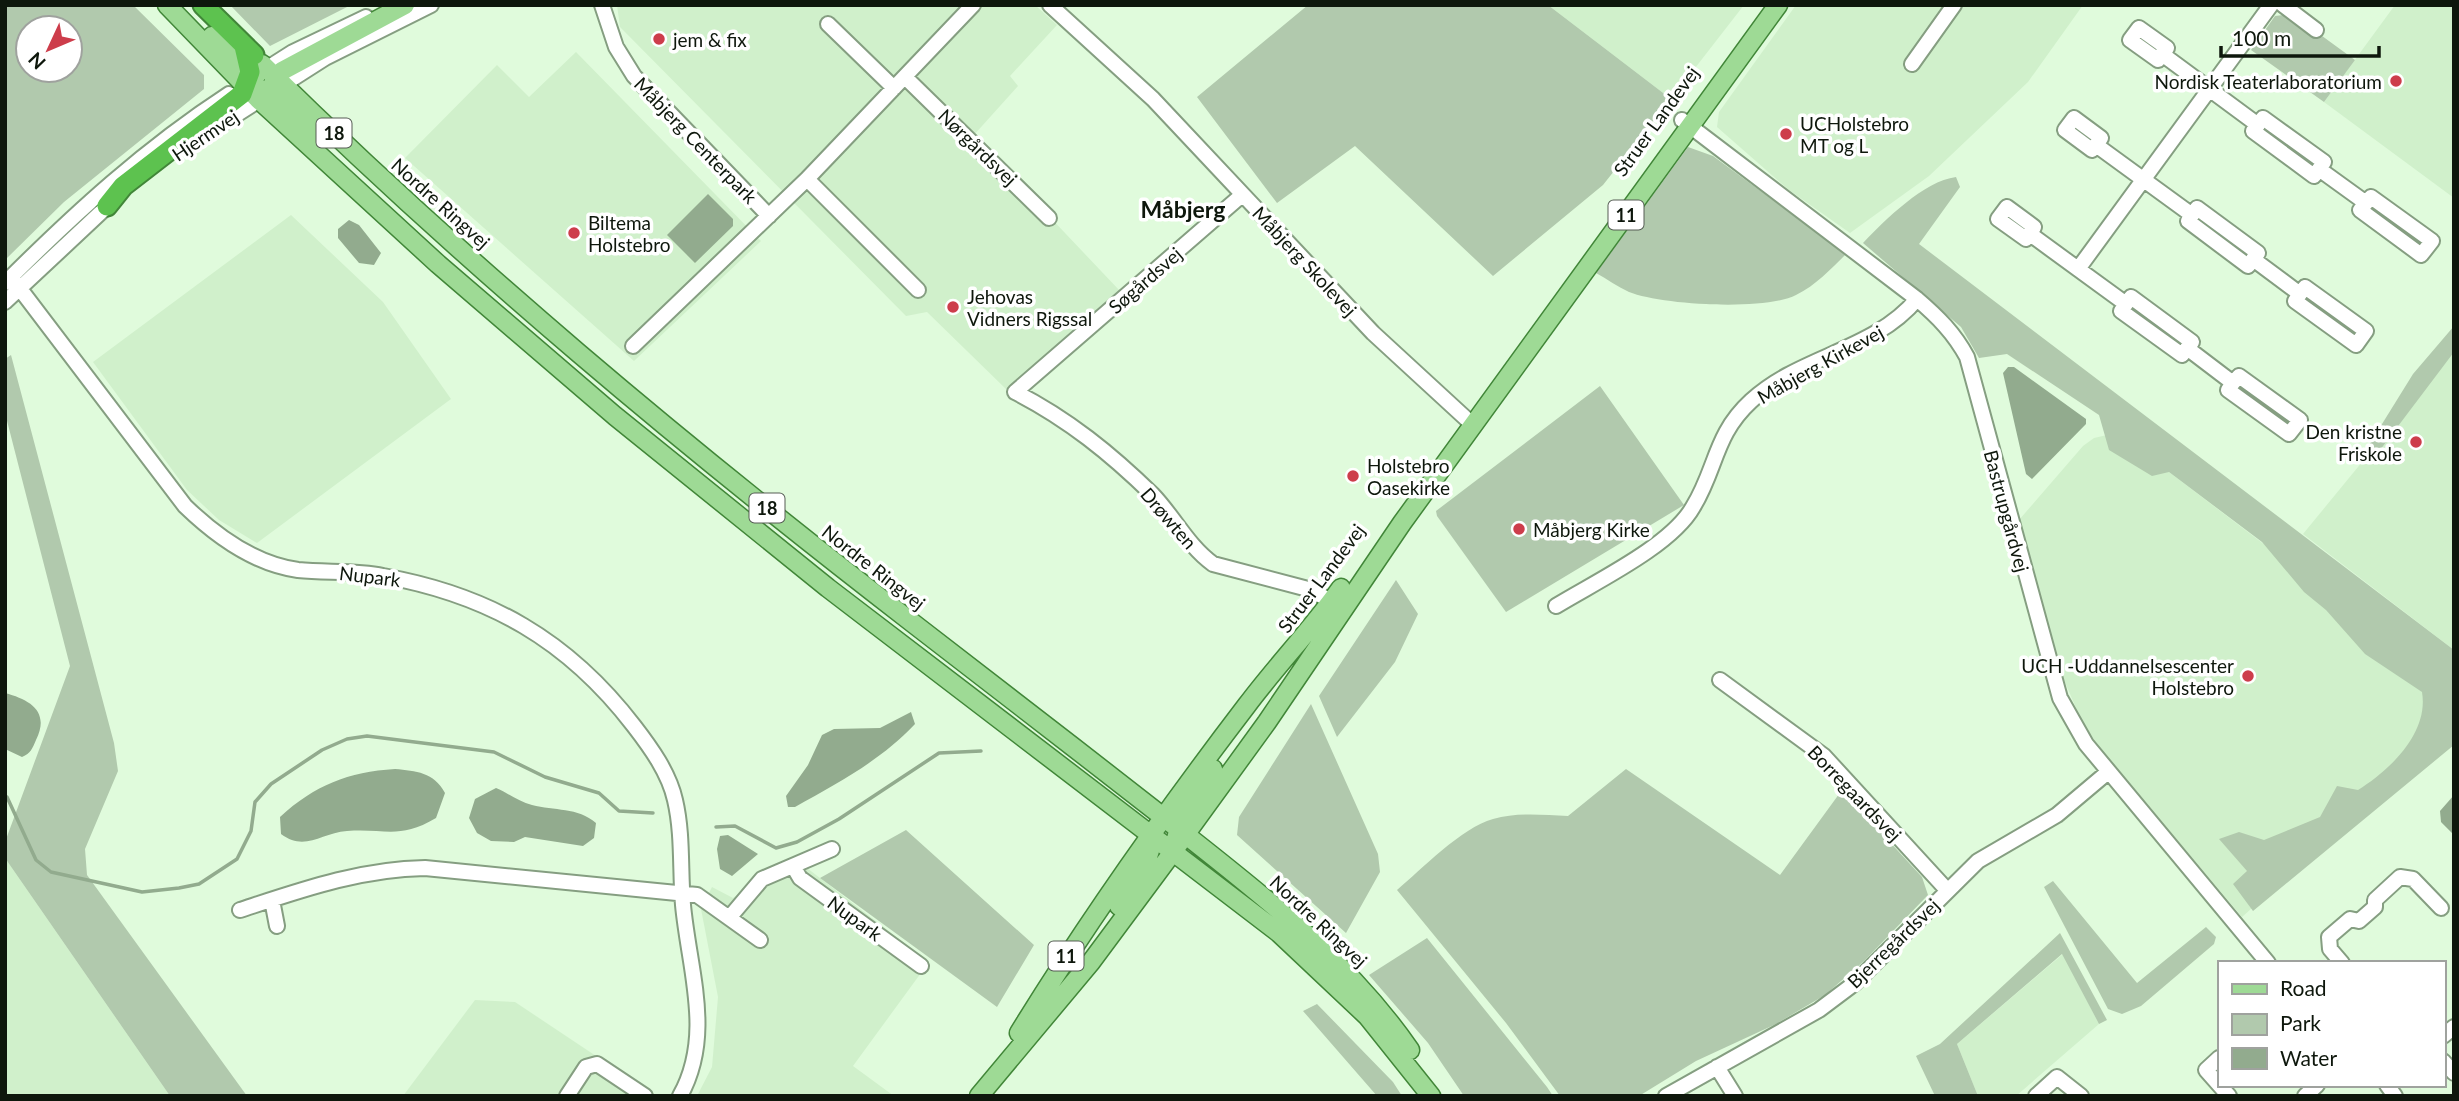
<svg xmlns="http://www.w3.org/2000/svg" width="2459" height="1101" viewBox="0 0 2459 1101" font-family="Lato,sans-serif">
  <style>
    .built { fill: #d0f0cb }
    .green { fill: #b1c9ad; fill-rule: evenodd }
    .water { fill: #92ab8e }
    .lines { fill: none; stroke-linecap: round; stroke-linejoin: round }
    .stream { stroke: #92ab8e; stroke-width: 3.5 }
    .minor-casing { stroke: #859e81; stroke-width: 18 }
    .major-casing { stroke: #418638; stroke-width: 21 }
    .highway-casing { stroke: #418638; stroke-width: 23 }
    .minor { stroke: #fff; stroke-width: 14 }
    .major { stroke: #9eda95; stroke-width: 18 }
    .highway { stroke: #5dc24f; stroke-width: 19 }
    .poi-dot { fill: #cd3d4b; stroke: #fff; stroke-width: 2.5 }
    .labels { text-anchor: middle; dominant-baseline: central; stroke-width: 7; stroke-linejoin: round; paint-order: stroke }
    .shield { fill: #fff; stroke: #565d55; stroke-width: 2 }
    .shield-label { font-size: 18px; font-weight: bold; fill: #0e170c }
    .poi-label { font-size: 19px; fill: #0e170c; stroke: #fff; text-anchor: start }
    .street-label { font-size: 19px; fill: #0e170c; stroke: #fff }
    .quarter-label { font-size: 23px; font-weight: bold; fill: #0e170c; stroke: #fff }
  </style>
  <rect width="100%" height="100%" fill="#e0fbdc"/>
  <!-- built -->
  <path class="built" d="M617,5h418l22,20 -47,51 8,10 -45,50 147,155 -113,99 -80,-78 -21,4 -286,-289z
    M1548,5h196l-73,94z
    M1796,5h287l-55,77 -99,94 -79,57 -61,-43 -72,-63 2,-15z
    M2395,5h59v193l-130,-96z
    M576,52l185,189 -127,120 -229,-203 92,-93 32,32z
    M291,215l92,87 68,97 -194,144 -38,-23 -32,-30 -94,-128z
    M2454,350v300l-151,-116z
    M2107,435l62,37 260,198 22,61 -209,186 -139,-165 -21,-30 -21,-49 -42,-153 64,-74 11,-8z
    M5,858l165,238h-165z
    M794,858l135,104 -76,104 41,30h-197l15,-29 6,-70 -17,-88 11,-22 21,11z
    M2063,954l36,70 -83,72h-38l-21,-52z
    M475,1000l40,2 141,94h-253z"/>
  <!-- green -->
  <path class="green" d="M5,5h128l71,70v14l-140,113 -59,58zM28,28h42v42h-42z
    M230,5h121l-81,41z
    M1308,5h240l123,94 -68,86 -110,91 -138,-130 -78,57 -80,-106z
    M2283,15l31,22 4,-4 37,27 -31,42 -73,-52 24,-34z
    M1688,147l25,9 133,98c-16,16 -30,31 -50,41 -31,16 -135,10 -167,-3 -11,-5 -22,-13 -33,-19z
    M1956,177l4,10 -41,57 535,406v95l-201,166 -20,-27 14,-13 -28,-32 20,-7 25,8 56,-23 17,-31 21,4c32,-20 71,-57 64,-98l-57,-38 -39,-44 -22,-18 -42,-50 -93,-70 -17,4 -43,-26 -10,-35 -92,-61 -28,4 -18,-31 -98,-84c22,-23 61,-62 93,-66z
    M2454,326v26l-77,102 -8,-5v-4l44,-71z
    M11,355l103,388 4,28 -33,78 2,26 160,221h-77l-165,-238v-16l65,-176 -65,-253v-54z
    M1600,386l84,119 -178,107 -69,-96 -1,-5z
    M1396,580l22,34 -23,48 -58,75 -18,-41z
    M1311,704l67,150 2,18 -34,61 -109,-98 2,-18z
    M1626,769l154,106 62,-85 80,87 6,18 -64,66 -39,34 -49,29 -80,37 -57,35h-79l-54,-73 -109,-133c25,-21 64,-62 96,-71 24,-7 50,-4 75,-3z
    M906,830l128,115 -37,62 -177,-129z
    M2053,881l84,102 69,-56 10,10 -2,7 -73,62 -19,8 -14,-5 -64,-122z
    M2060,933l47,87 -8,4 -37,-70 -105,90 21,52h-43l-19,-40 24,-12z
    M1427,938l120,149 6,9h-89l-36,-53 -59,-68z
    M1317,1004l76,78 9,14h-25l-74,-85z"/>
  <!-- water -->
  <path class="water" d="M708,194l25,25v7l-38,37 -28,-28z
    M349,220l10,5 22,28 -7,12 -15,-2 -21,-25v-9z
    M2008,367h6l72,52v5l-54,55 -6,-5 -23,-101z
    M5,693c26,7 45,19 31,47 -4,9 -5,13 -14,17l-17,-8z
    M911,712l4,12c-35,37 -77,59 -120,83h-7l-2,-11 22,-31 14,-30 12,-6 46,-1z
    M395,769c21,2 39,3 50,24l-9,25c-37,22 -51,10 -89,13 -26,2 -42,21 -66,3l-1,-17c35,-32 68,-45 115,-48z
    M496,788c12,5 23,14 36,17 22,6 46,2 64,18l-2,15 -11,8 -58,-9 -11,5 -23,-1 -14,-8 -8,-15 6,-19z
    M2454,795v40l-13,-13 -1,-11z
    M728,835l30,19 -26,22 -12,-7 -3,-20 3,-13z"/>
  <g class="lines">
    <!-- stream -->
    <path class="stream" d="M7,797l29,63 15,12 91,20 37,-4 20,-4 38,-25 14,-28 4,-29 16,-18 51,-34 25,-11 20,-3 127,16 51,25 54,16 20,18 34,2
      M716,827l19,-1 41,22 21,-6 42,-23 100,-66 42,-2"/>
    <defs>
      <path id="minor" d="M602,5l14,42 18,29 135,140
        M1050,5l103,94 220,234 100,92
        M2283,5l33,25
        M828,24l66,64
        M2162,54l-4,6 -28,-20 9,-12 28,20 -5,6 96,71
        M1912,64l42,-59
        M260,73l33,-21 73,-35
        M905,77l144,141
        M2263,118l61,44 -10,14 -61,-45z
        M1682,120l235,179c21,18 37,34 50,58l93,341 26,46 182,219
        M192,143l133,-85 106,-53
        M2096,145l-4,5 -27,-20 9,-12 27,20 -5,7 96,70
        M2319,169l47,34 -6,7 61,45 11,-14 -61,-44 -5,6
        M807,179l111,111
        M1242,195l-227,197c53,27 96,62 138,103 21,22 35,51 60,69l95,25 31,16
        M2197,208l61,45 -10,13 -60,-45z
        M2030,234l-4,5 -28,-20 9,-12 27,20 -4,7 96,70
        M2253,259l47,35 -5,7 61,44 10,-14 -61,-44 -5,7
        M2078,269l193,-264
        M11,277l174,229c31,30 69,58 113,64 28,3 57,0 85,6 106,19 185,64 251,150 17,22 35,47 41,74 8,34 5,70 8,105 6,65 31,130 -3,191
        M5,283c70,-70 141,-135 224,-189
        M2131,297l61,45 -10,13 -61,-44z
        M5,302l109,-102
        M633,346l174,-167 166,-174
        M2187,348l46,35 -5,7 61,44 11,-14 -61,-44 -6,7
        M1556,606c39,-24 115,-60 137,-99 24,-39 21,-72 58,-106 48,-45 123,-50 166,-102
        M1720,680l104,76 123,134
        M793,866l7,12 121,88
        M272,900l5,26
        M240,910c61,-20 120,-41 185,-42l272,27 63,45
        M729,918l33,-39 70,-30
        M2342,963l-12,-14 -1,-12 21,-18 9,2 16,-14v-7l25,-23 13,2 28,29
        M2443,1036l11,-9
        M2219,1058l-13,12 23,26
        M2443,1061l11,12
        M1717,1067l18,29
        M2387,1085l8,11
        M567,1096l19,-29 11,-3 48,32
        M1666,1096l153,-86 36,-27 123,-122 79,-46 51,-43
        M2036,1096l21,-19 24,19
        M2305,1096l12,-11"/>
      <path id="major" d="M167,5l91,94 180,165 177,152 213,172 451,345 88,83 64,80
        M212,36l44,40
        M262,64c204,201 425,385 652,560 85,66 169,130 253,196 87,69 179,137 243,230
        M243,84l31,9 46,42
        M271,87l11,-16 123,-66
        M1176,839l7,-27 30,-43
        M1119,906l25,-37 10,-31
        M1019,1033c70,-114 147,-222 228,-328 30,-40 65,-76 94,-117
        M979,1096l112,-134 81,-109 95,-131 135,-199 376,-518"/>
      <path id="highway" d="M203,5l51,50
        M107,206l16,-20 119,-92 8,-22 -6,-26"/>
    </defs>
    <!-- minor casing -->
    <use href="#minor" class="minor-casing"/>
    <!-- major casing -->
    <use href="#major" class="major-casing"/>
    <!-- highway casing -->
    <use href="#highway" class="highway-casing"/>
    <!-- minor -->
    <use href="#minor" class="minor"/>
    <!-- major -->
    <use href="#major" class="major"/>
    <!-- highway -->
    <use href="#highway" class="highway"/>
  </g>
  <!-- markers -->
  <g class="poi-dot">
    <circle cx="659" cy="39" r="7"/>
    <circle cx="2396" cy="81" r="7"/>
    <circle cx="1786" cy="134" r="7"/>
    <circle cx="574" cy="233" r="7"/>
    <circle cx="953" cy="307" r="7"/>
    <circle cx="2416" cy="442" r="7"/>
    <circle cx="1353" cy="476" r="7"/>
    <circle cx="1519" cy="529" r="7"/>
    <circle cx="2248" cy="676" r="7"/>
  </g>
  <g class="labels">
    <!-- shield labels -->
    <g class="shield">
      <rect x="316.5" y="118.5" width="35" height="29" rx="5"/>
      <rect x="1608.5" y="200.5" width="35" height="29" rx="5"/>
      <rect x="749.5" y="493.5" width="35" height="29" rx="5"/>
      <rect x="1048.5" y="941.5" width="35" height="29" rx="5"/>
    </g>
    <g class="shield-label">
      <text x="334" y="133">18</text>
      <text x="1626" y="215">11</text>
      <text x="767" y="508">18</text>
      <text x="1066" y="956">11</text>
    </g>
    <!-- poi labels -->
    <g class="poi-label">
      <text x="673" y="39">jem &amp; fix</text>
      <text x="2382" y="81" text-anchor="end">Nordisk Teaterlaboratorium</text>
      <text x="1800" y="123">UCHolstebro<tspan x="1800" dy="22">MT og L</tspan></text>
      <text x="588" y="222">Biltema<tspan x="588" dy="22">Holstebro</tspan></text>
      <text x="967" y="296">Jehovas<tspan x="967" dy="22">Vidners Rigssal</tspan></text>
      <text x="2402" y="431" text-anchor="end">Den kristne<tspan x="2402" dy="22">Friskole</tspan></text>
      <text x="1367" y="465">Holstebro<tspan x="1367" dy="22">Oasekirke</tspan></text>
      <text x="1533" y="529">Måbjerg Kirke</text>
      <text x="2234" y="665" text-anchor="end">UCH -Uddannelsescenter<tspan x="2234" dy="22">Holstebro</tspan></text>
    </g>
    <!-- street labels -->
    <g class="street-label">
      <text transform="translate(1656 121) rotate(-54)">Struer Landevej</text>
      <text transform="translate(205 135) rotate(-34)">Hjermvej</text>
      <text transform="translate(696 140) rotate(46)">Måbjerg Centerpark</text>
      <text transform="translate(978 147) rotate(44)">Nørgårdsvej</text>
      <text transform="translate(441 203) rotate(42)">Nordre Ringvej</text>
      <text transform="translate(1305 261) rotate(47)">Måbjerg Skolevej</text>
      <text transform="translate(1145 280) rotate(-41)">Søgårdsvej</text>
      <text transform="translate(1820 364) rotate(-29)">Måbjerg Kirkevej</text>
      <text transform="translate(2007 511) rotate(75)">Bastrupgårdvej</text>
      <text transform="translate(1169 518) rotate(49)">Drøwten</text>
      <text transform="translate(874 567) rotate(38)">Nordre Ringvej</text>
      <text transform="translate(370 576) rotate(7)">Nupark</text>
      <text transform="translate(1321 578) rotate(-53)">Struer Landevej</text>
      <text transform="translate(1855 793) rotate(46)">Borregaardsvej</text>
      <text transform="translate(855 918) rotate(36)">Nupark</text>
      <text transform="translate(1319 921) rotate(43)">Nordre Ringvej</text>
      <text transform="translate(1893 943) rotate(-44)">Bjerregårdsvej</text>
    </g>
    <!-- quarter labels -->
    <g class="quarter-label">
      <text x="1183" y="209">Måbjerg</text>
    </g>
  </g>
  <!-- border -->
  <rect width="2459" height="1101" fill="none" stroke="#0e170c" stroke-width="14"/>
  <!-- legend -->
  <rect x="2218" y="961" width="228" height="126" fill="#ffffff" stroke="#9fa29e" stroke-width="2"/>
  <rect x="2232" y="984" width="35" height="10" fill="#9eda95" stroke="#9fa29e" stroke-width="2"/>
  <text x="2280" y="996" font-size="21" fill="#0e170c">Road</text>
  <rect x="2232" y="1014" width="35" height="21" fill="#b1c9ad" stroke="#9fa29e" stroke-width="2"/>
  <text x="2280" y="1031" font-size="21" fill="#0e170c">Park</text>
  <rect x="2232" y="1048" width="35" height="21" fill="#92ab8e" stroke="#9fa29e" stroke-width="2"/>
  <text x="2280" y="1066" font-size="21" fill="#0e170c">Water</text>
  <!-- north arrow -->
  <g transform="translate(49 49) rotate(226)"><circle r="33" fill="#ffffff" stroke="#9fa29e" stroke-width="2"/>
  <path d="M0-5L12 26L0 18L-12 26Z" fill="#cd3d4b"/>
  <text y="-10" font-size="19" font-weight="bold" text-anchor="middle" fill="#0e170c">N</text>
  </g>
  <!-- scale -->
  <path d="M2221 46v10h158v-10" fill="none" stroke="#0e170c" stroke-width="3.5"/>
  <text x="2232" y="46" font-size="21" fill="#0e170c" stroke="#ffffff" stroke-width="5" paint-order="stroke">100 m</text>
</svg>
